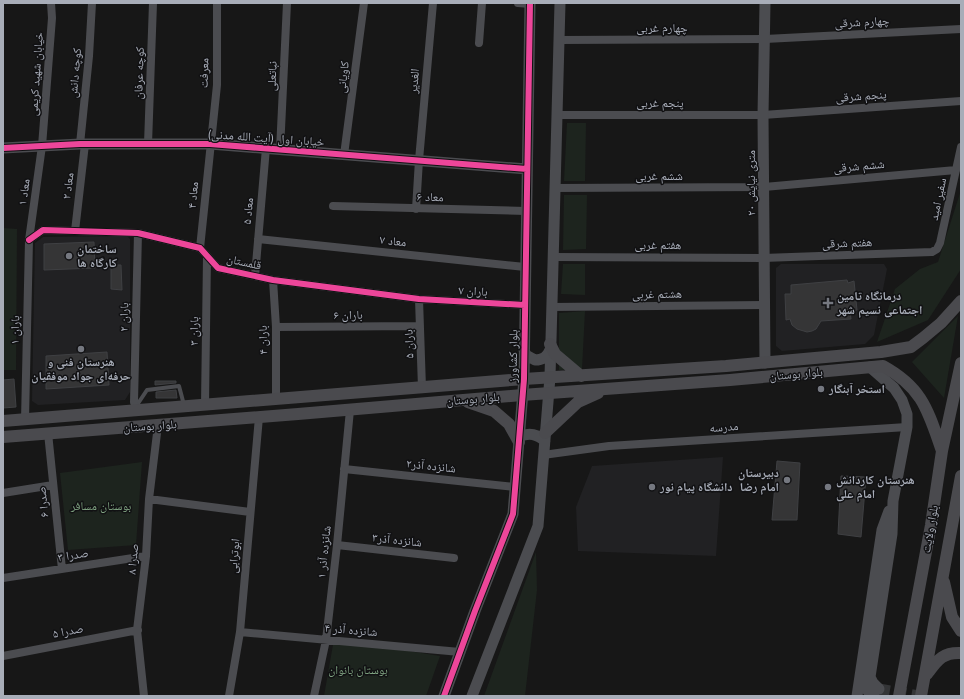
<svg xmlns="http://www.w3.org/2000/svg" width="964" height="699" viewBox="0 0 964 699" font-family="'Nunito Sans','Noto Naskh Arabic',sans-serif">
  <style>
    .built { fill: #212123 }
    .green { fill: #1d241e }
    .building { fill: #353536; stroke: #3f4043 }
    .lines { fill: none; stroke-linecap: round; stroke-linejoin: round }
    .tertiary-tunnel { stroke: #343537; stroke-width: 11; stroke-dasharray: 11 5.5; stroke-linecap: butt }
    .service { stroke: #4b4c50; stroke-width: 4 }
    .minor { stroke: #4b4c50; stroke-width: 8 }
    .tertiary { stroke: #4b4c50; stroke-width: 11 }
    .secondary { stroke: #4a4a4e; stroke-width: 12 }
    .cycleway-casing { stroke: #111113; stroke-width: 8 }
    .cycleway { stroke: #ed469a; stroke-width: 6 }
    .poi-dot { fill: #757880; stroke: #111113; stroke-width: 1.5 }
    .labels { text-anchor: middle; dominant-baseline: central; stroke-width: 3; stroke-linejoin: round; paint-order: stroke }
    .street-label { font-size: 12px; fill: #a8adb8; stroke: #111113 }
    .poi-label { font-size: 12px; font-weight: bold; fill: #a8adb8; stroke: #111113; text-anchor: start }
    .park-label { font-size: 12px; fill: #7fa381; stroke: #111113 }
  </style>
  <rect width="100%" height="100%" fill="#171717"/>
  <!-- built -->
  <path class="built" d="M127,236l3,3v153l-5,8 -87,5 -6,-4 3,-158 8,-6z
    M781,264h103l3,5 -13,66 -9,9 -83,7 -6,-5v-78z
    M723,457l-7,99 -138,-5 -2,-44 16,-41z"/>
  <!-- green -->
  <path class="green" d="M567,123h19l-1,58h-21z
    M961,190v79l-33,51 -51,22 18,-53 25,-20 18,-7z
    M564,195h23l-1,54 -23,1z
    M3,228l14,1 -1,141h-13z
    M563,264h22v31l-24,-1z
    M585,311l-3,58 -23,1v-57z
    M958,316l-14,82 -32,-36z
    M142,462l-6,83 -68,5 -8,-77z
    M536,552l1,38 -12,106h-41z
    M334,639l106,17 -14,40h-102z"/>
  <!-- building -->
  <path class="building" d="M94,242l1,26 -51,2v-26z
    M111,265h10l1,25 -11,-1z
    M847,280l1,3 6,-2 3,29 -7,1 1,8 -30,2 -5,8 -4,2 -5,1 -10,-3 -5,-4 -2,-6 -4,1 -1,-26h6v-9z
    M107,352l2,33 -63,4v-33z
    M14,379l2,28 -13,1v-28z
    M155,381h21v2l-21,2z
    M176,390l1,8h-21v-6z
    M777,461l23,2 -3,57h-25z
    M841,476l25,1 -5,60 -23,-3z"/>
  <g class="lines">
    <!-- tertiary-tunnel -->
    <path class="tertiary-tunnel" d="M879,689l40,7"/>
    <!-- service -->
    <path class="service" d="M135,408l12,-18 32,-4 5,19"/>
    <!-- minor -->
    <path class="minor" d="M518,3l12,1
      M559,40l206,-1 196,-10
      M479,43l3,-40
      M557,115h206l198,-14
      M80,144l9,-88 3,-53
      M148,144l5,-141
      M280,150l7,-147
      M344,155l20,-152
      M554,188l210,-1 192,-17
      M333,206l193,5
      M416,209l3,-49 14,-157
      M75,231l10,-87
      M258,239l267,28
      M29,240l14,-10 95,3 62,15 18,20 55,12 146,19 106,6
      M200,248l17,-163v-82
      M553,257l210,1 169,-6 5,-3 3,-6 21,-96
      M255,276l11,-128
      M273,280l3,47v73
      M419,299l3,89
      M551,307l213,-2
      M276,327l144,-1
      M134,402l4,-169
      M205,405l2,-149
      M25,420l4,-180 13,-94 10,-128 -1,-15
      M48,433l14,136
      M543,455l66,-9 298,-19
      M344,469l171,18
      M3,493l50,-8
      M149,499l101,13
      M337,545l117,13
      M3,578l143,-22
      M240,632l220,20
      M3,656l135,-26
      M144,696l-7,-66 9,-74 3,-57 9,-74
      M229,696l11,-64 19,-215
      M314,696l12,-56 11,-95 13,-135"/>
    <!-- tertiary -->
    <path class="tertiary" d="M3,148l77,-4h130l317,25
      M524,350l2,5 9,5c8,0 12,-3 15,-10
      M765,363l-2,-248 2,-112
      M870,367l24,21 8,12 5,14v13l-14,74 -1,33 -22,143 3,6 6,6
      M519,437c10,-5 18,-3 26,4
      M860,676c3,9 6,15 14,20
      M444,696l31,-85 38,-97 11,-135 6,-376
      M472,696l66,-170 12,-149 10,-374
      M857,696l25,-166 7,-19"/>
    <!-- secondary -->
    <path class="secondary" d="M550,344l5,10 26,22
      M468,402l26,9 15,13 10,18
      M3,421l521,-42 202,-13 155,-14 30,-5 12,-9 18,-15 20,-22
      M545,433l33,-31 20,-9
      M3,437l295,-23 224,-19 208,-15 153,-14c40,22 45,45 59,85
      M944,582l8,35 9,14
      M927,674c10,-13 15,-22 34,-21
      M899,696l32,-171 11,-74 19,-88
      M921,696l40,-220"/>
    <defs>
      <path id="cycleway" d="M3,148l77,-4h130l317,25
        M29,240l14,-10 95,3 62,15 18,20 55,12 146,19 106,6
        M444,696l31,-85 38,-97 11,-135 6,-376"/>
    </defs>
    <!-- cycleway casing -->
    <use href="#cycleway" class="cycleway-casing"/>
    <!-- cycleway -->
    <use href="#cycleway" class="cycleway"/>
  </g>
  <!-- markers -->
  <g class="poi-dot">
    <circle cx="69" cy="256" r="4"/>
    <path d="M826 297h4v4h4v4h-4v4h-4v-4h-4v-4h4z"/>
    <circle cx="81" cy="349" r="4"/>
    <circle cx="821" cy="389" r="4"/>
    <circle cx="787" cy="480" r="4"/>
    <circle cx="652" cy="487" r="4"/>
    <circle cx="828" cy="487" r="4"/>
  </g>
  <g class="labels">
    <!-- street labels -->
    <g class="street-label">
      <text transform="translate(862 22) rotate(-3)">چهارم شرقی</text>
      <text x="662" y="28">چهارم غربی</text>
      <text transform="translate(75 73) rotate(-85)">کوچه دانش</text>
      <text transform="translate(139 73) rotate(-88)">کوچه عرفان</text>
      <text transform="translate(204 73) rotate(-88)">معرفت</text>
      <text transform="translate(36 74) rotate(-86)">خیابان شهید کریمی</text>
      <text transform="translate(272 76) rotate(-87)">نباتعلی</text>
      <text transform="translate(343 77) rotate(-83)">کاویانی</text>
      <text transform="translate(414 81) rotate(-85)">الغدیر</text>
      <text transform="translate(861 96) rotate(-4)">پنجم شرقی</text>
      <text x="660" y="103">پنجم غربی</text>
      <text transform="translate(266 138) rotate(4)">خیابان اول (آیت الله مدنی)</text>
      <text transform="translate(859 166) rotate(-5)">ششم شرقی</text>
      <text x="659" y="176">ششم غربی</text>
      <text transform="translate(751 183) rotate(-90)">۲۰ متری نیایش</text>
      <text transform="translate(68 186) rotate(-83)">معاد ۲</text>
      <text transform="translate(24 192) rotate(-82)">معاد ۱</text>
      <text transform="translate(193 195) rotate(-85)">معاد ۴</text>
      <text transform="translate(430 197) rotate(1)">معاد ۶</text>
      <text transform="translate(938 199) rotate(-78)">سفیر امید</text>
      <text transform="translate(248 211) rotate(-85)">معاد ۵</text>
      <text transform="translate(393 241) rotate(6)">معاد ۷</text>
      <text transform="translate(847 243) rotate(-2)">هفتم شرقی</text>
      <text x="658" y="245">هفتم غربی</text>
      <text transform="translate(244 262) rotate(12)">قلمستان</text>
      <text transform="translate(473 291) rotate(3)">باران ۷</text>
      <text transform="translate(657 294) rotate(-1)">هشتم غربی</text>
      <text transform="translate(348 315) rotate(-1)">باران ۶</text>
      <text transform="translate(124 317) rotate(-89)">باران ۲</text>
      <text transform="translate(15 330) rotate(-89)">باران ۱</text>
      <text transform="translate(194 331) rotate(-89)">باران ۳</text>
      <text transform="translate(263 340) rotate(-91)">باران ۴</text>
      <text transform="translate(409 344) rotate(-92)">باران ۵</text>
      <text transform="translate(513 356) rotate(-89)">بلوار کشاورز</text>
      <text transform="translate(796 374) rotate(-5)">بلوار بوستان</text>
      <text transform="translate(473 399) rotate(-5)">بلوار بوستان</text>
      <text transform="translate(150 426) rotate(-4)">بلوار بوستان</text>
      <text transform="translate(724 427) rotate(-4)">مدرسه</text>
      <text transform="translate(431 466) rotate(6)">شانزده آذر۲</text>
      <text transform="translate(43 502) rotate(-96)">صدرا ۶</text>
      <text transform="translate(930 529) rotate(-80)">بلوار ولایت</text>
      <text transform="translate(397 540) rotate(6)">شانزده آذر۳</text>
      <text transform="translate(324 552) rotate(-84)">شانزده آذر ۱</text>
      <text transform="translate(73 555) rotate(-9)">صدرا ۳</text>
      <text transform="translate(234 556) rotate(-85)">ابوترابی</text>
      <text transform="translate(133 559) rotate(-85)">صدرا ۸</text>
      <text transform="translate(351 630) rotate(5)">شانزده آذر ۴</text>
      <text transform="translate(68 631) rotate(-11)">صدرا ۵</text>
    </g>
    <!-- poi labels -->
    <g class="poi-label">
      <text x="77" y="249">ساختمان<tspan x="77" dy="14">کارگاه ها</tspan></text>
      <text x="837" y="296">درمانگاه تامین<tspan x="837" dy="14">اجتماعی نسیم شهر</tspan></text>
      <text x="81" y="362" text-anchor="middle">هنرستان فنی و<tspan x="81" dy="14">حرفه‌ای جواد موفقیان</tspan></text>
      <text x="829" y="389">استخر آبنگار</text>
      <text x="779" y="473" text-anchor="end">دبیرستان<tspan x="779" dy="14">امام رضا</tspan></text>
      <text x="836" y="480">هنرستان کاردانش<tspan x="836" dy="14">امام علی</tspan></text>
      <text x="660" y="487">دانشگاه پیام نور</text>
    </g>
    <!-- park labels -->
    <g class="park-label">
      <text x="101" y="506">بوستان مسافر</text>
      <text x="358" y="670">بوستان بانوان</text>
    </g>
  </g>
  <!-- border -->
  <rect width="964" height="699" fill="none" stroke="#a8adb8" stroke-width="8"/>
</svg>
